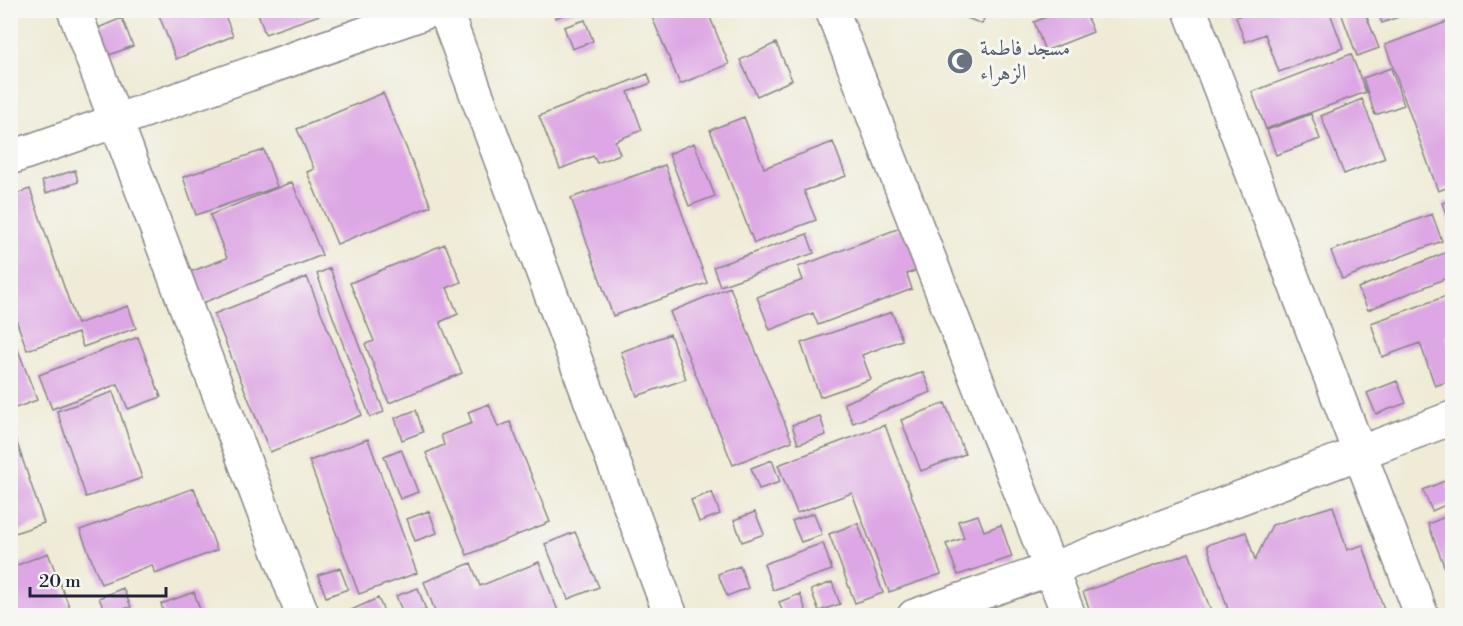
<svg xmlns="http://www.w3.org/2000/svg" width="1463" height="626" viewBox="0 0 1463 626" font-family="'Libre Bodoni',Amiri,serif">
  <style>
    .building { fill: #dda6e4 }
    .lines { fill: none; stroke-linecap: round; stroke-linejoin: round }
    .minor-casing { stroke: #888688; stroke-width: 36 }
    .minor { stroke: #fff; stroke-width: 33 }
    .labels { text-anchor: middle; dominant-baseline: central; stroke-width: 6; stroke-linejoin: round; paint-order: stroke }
    .worship-label { font-size: 22px; fill: #5b616d; stroke: #f6f6f2; text-anchor: start }
  </style>
  <rect width="100%" height="100%" fill="#f6f6f2"/>
  <filter id="ink" filterUnits="userSpaceOnUse"><feTurbulence type="fractalNoise" baseFrequency=".0167" numOctaves="2"/><feDisplacementMap in="SourceGraphic" scale="12" xChannelSelector="R" yChannelSelector="G"/><feConvolveMatrix kernelMatrix="1 2 1 2 8 2 1 2 1" color-interpolation-filters="sRGB"/></filter>
  <filter id="wash" filterUnits="userSpaceOnUse"><feTurbulence type="fractalNoise" baseFrequency=".008" numOctaves="4" result="noise"/><feDisplacementMap in="SourceGraphic" scale="24" xChannelSelector="R" yChannelSelector="G"/><feGaussianBlur stdDeviation="1.35" result="paint"/><feColorMatrix in="noise" values="0 0 0 0 0 0 0 0 0 0 0 0 0 0 0 0 0 1.4 0 .05"/><feComposite in="paint" operator="in"/></filter>
  <g filter="url(#wash)">
    <rect width="100%" height="100%" fill="#efebd6"/>
    <g id="blocks">
      <!-- building -->
      <path class="building" d="M157,10h66l10,26 -57,23z
        M257,10h74v1l-66,23z
        M553,10h22v1l-20,7z
        M649,10h58l22,54 -49,20z
        M947,10h40l-5,14z
        M1063,10h21l9,22 -48,19 -11,-29z
        M1253,10h76l14,38 -64,24 -14,-38 -20,8 -9,-25z
        M1340,10h24l15,38 -22,8z
        M1377,10h38v1l-33,12z
        M122,18l11,28 -24,9 -11,-27z
        M585,20l8,21 -21,8 -8,-22z
        M1452,20v166l-14,5 -53,-146z
        M776,43l16,37 -35,16 -17,-36z
        M1351,54l15,38 -100,37 -14,-37z
        M1391,68l13,37 -29,10 -12,-37z
        M648,74l3,9 -23,9 14,38 -27,11 5,13 -23,9 -4,-7 -33,13 -21,-53z
        M383,93l48,113 -94,38 -30,-72 7,-3 -17,-40z
        M10,97l8,22 -8,3z
        M1362,99l23,59 -41,16 -23,-58z
        M1311,114l9,25 -44,16 -9,-25z
        M744,117l20,51 69,-26 13,34 -42,15 12,29 -62,23 -44,-113z
        M694,143l21,53 -26,10 -20,-52z
        M264,150l13,37 -81,28 -13,-38z
        M665,165l42,118 -94,33 -42,-118z
        M75,170l3,12 -32,11 -4,-12z
        M292,182l30,73 -127,51 -13,-31 45,-17 -17,-43z
        M30,189l47,135 51,-18 8,22 -53,19 -5,-14 -51,17 -17,-47v-107z
        M1452,200v30l-10,-27z
        M1432,214l10,27 -100,38 -11,-28z
        M905,226l17,42 -15,6 5,15 -94,36 -5,-12 -43,17 -13,-33 46,-17 -5,-13z
        M807,234l7,19 -94,33 -7,-19z
        M445,244l16,38 -14,6 11,26 -18,8 22,51 -73,30 -24,-59 9,-3 -24,-58z
        M1447,252l5,15v9l-84,34 -10,-22z
        M330,268l54,144 -14,5 -53,-143z
        M307,277l55,138 -92,37 -56,-138z
        M730,287l62,154 -59,24 -63,-153z
        M1452,294v39l-6,2 6,20v25l-17,6 -15,-43 -38,14 -11,-34z
        M892,312l10,28 -40,15 9,24 -51,18 -19,-54z
        M670,334l16,45 -49,17 -16,-44z
        M138,337l23,60 -33,12 -10,-25 -66,25 -13,-34z
        M17,347l20,53 -27,10v-61z
        M923,372l8,20 -78,31 -9,-20z
        M1397,381l9,22 -30,11 -9,-21z
        M113,392l29,86 -56,19 -29,-86z
        M945,403l20,51 -44,17 -20,-51z
        M489,404l9,23 12,-5 40,100 -83,33 -41,-102 18,-8 -3,-10 31,-12 -4,-11z
        M416,410l7,22 -21,8 -7,-22z
        M820,416l6,19 -28,9 -6,-19z
        M11,425l33,98 -32,11 -2,-5z
        M885,425l56,149 -52,18 -37,-99 -55,20 -19,-48z
        M368,439l49,134 -58,21 -50,-133z
        M401,449l17,43 -18,7 -16,-43z
        M772,460l8,22 -21,7 -8,-21z
        M1447,480l5,22 -20,9 -9,-21z
        M194,488l23,62 -62,24 -3,-9 -51,19 -21,-54z
        M712,492l8,22 -21,8 -8,-22z
        M1333,506l14,44 16,-5 23,71h-156l-23,-71 39,-13 9,28 17,-35z
        M429,511l8,22 -22,8 -8,-22z
        M755,512l9,22 -22,8 -8,-22z
        M814,513l8,22 -21,7 -9,-21z
        M1452,514v64l-3,1 -21,-55z
        M978,515l6,16 17,-6 11,32 -54,18 -12,-31 18,-6 -6,-17z
        M858,523l25,70 -28,10 -26,-69z
        M575,532l24,55 -31,12 -23,-55z
        M823,543l9,27 -59,20 -9,-26z
        M48,553l23,58 -12,5h-49v-48z
        M1189,553l24,63h-121l-9,-24z
        M539,562l21,54h-123l-13,-34 47,-19 9,23z
        M740,566l8,22 -21,8 -9,-22z
        M340,568l8,21 -22,8 -8,-22z
        M832,582l8,22 -21,7 -8,-21z
        M123,588l8,19 -11,3 2,6h-26l9,-4 -6,-14z
        M418,588l8,22 -22,6 -8,-20z
        M194,592l8,24h-37l-4,-12z
        M800,594l8,22h-24l-5,-14z
        M378,598l8,18h-48z"/>
    </g>
  </g>
  <g filter="url(#ink)">
    <use href="#blocks" fill-opacity="0" stroke="#888688" stroke-width="1.5"/>
    <g class="lines">
      <defs>
        <path id="minor" d="M74,10l229,606
          M445,10l226,606
          M832,10l237,606
          M1190,10l232,606
          M10,158l422,-148
          M914,616l137,-47 401,-151"/>
      </defs>
      <!-- minor casing -->
      <use href="#minor" class="minor-casing"/>
      <!-- minor -->
      <use href="#minor" class="minor"/>
    </g>
  </g>
  <!-- icons -->
  <defs>
    <symbol id="mosque-disc" viewBox="-11 -11 22 22"><circle r="9.5" fill="#6b7280" stroke="#f6f6f2"/><path d="M3.5-4.9A6 6 0 1 0 3.5 4.9A5 5 0 1 1 3.5-4.9Z" fill="#fff"/></symbol>
  </defs>
  <g fill-rule="evenodd">
    <use href="#mosque-disc" x="945" y="46" width="30" height="30"/>
  </g>
  <g class="labels">
    <!-- worship labels -->
    <g class="worship-label">
      <text x="980" y="48">مسجد فاطمة<tspan x="980" dy="25">الزهراء</tspan></text>
    </g>
  </g>
  <!-- margin -->
  <rect width="1463" height="626" fill="none" stroke="#f6f6f2" stroke-width="36"/>
  <!-- scale -->
  <path d="M30 587v9h136v-9" fill="none" stroke="#22223b" stroke-width="3"/>
  <text x="39" y="587" font-size="18" fill="#22223b" stroke="#f6f6f2" stroke-width="4.5" paint-order="stroke">20 m</text>
</svg>
